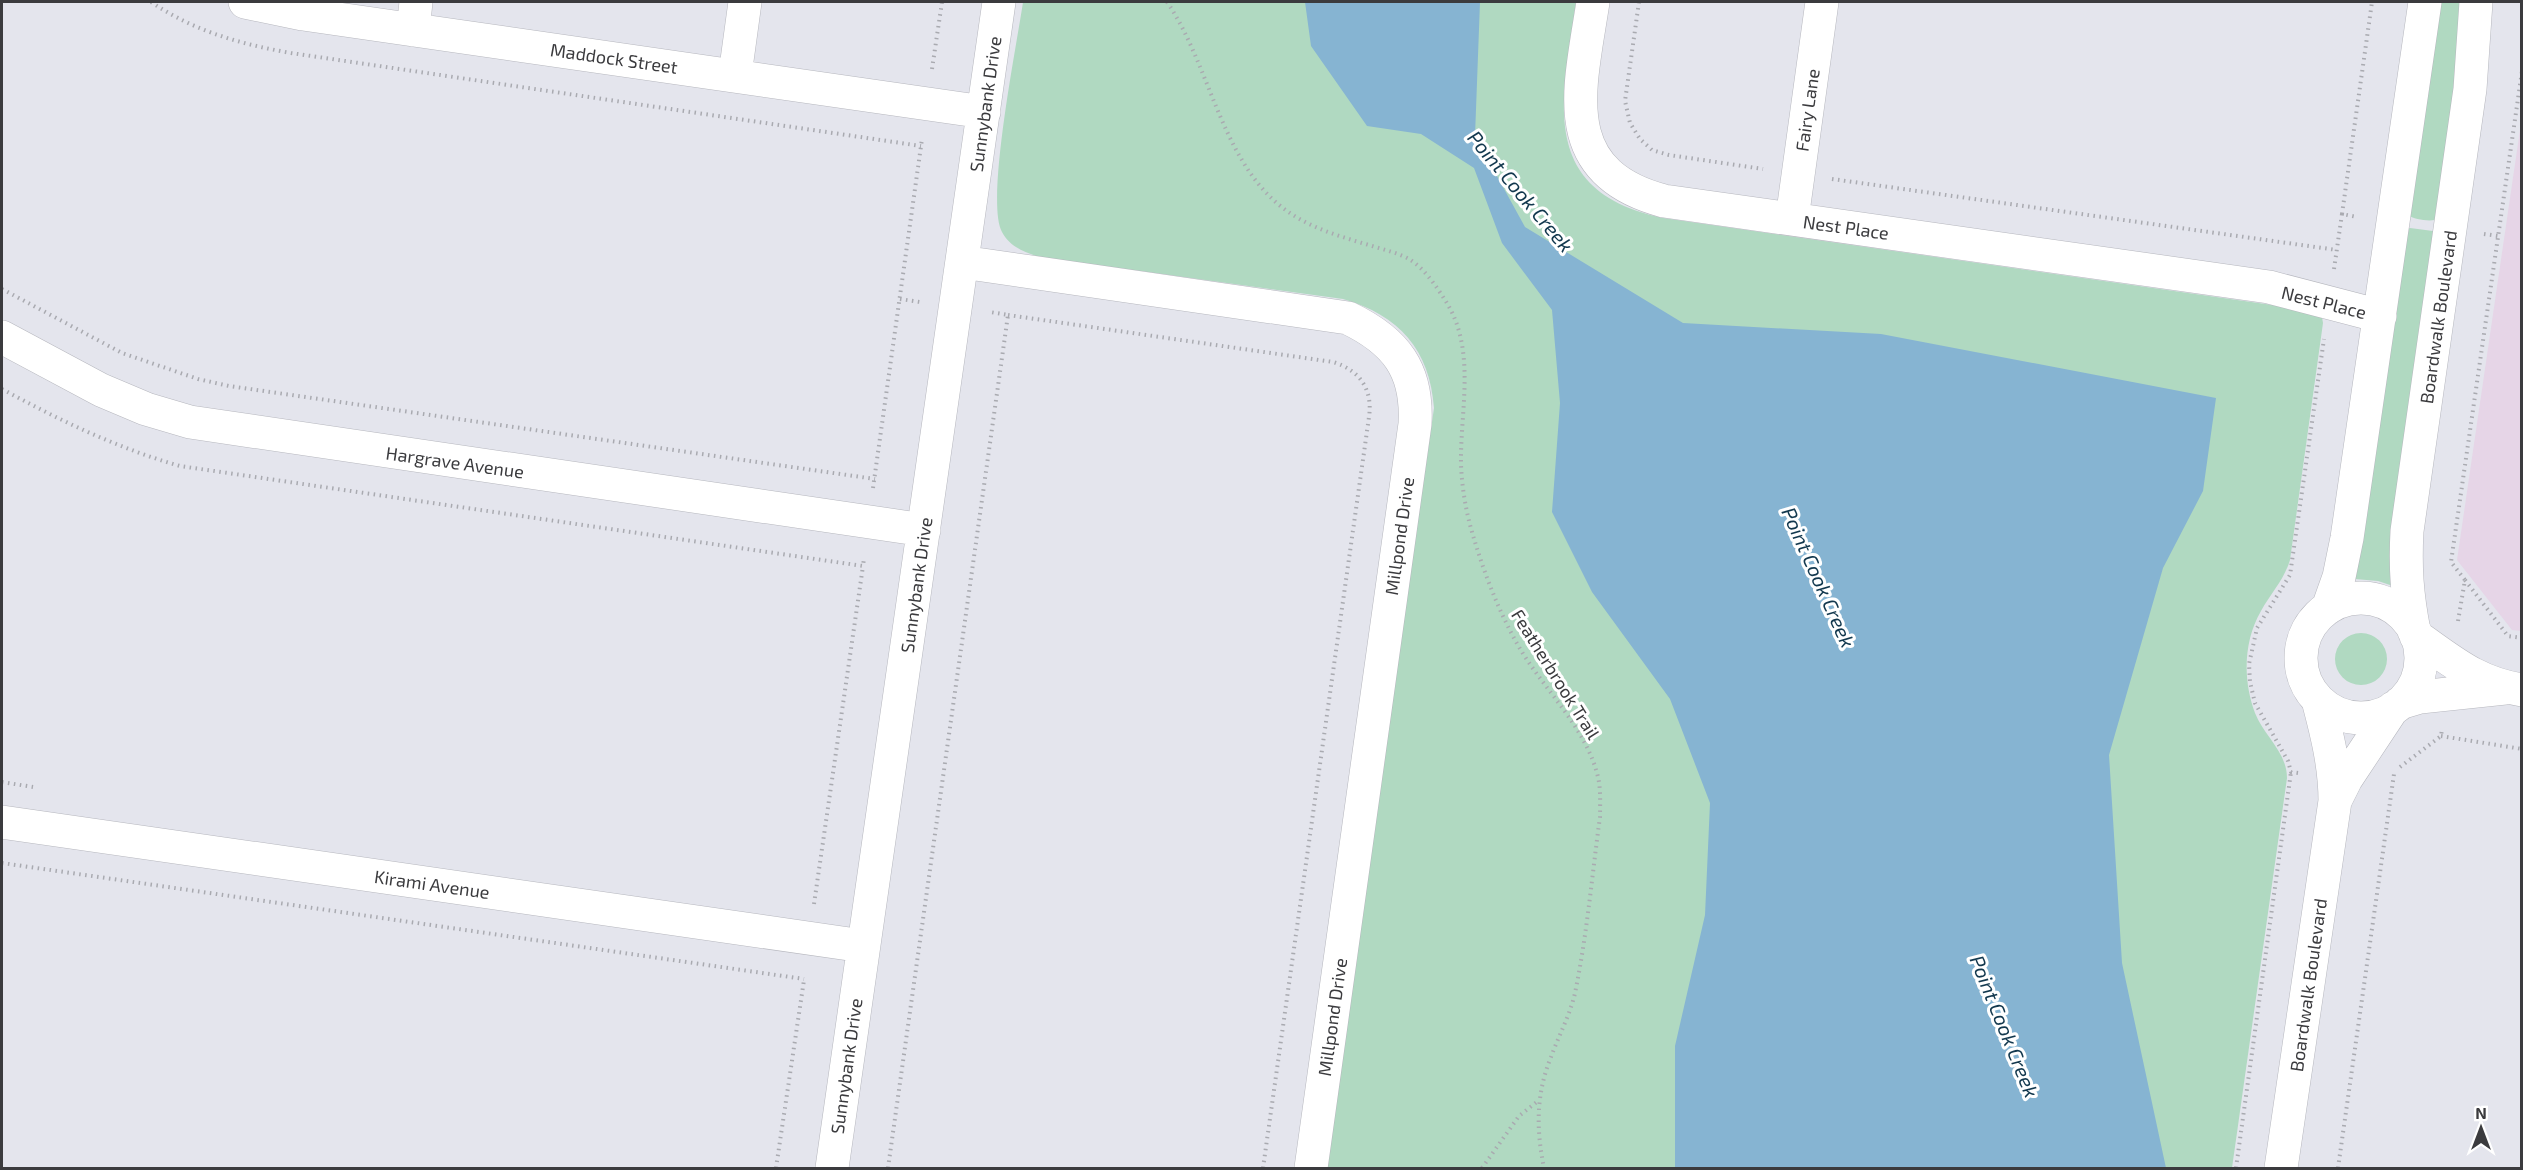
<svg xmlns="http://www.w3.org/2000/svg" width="2523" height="1170" viewBox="0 0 2523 1170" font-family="'Exo 2',sans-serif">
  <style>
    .education { fill: #e6d5e7 }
    .green { fill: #b0d9c1 }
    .water { fill: #86b4d2 }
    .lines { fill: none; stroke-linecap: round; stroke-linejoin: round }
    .minor-casing { stroke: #b6b7be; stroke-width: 34 }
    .path { stroke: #a9aab0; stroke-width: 4; stroke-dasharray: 1.5 4.5; stroke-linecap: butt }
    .minor { stroke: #fff; stroke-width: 33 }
    .labels { text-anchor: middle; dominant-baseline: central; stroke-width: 6; stroke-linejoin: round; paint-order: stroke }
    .street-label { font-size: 18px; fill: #3b3b3e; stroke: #fff }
    .water-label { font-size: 20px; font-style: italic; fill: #12384e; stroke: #fff }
  </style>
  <rect width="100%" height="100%" fill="#e4e5ed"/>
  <!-- education -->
  <path class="education" d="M2521,123v508l-9,-1 -55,-70z"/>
  <!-- green -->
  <path class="green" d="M1023,2h553c-14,98 -40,189 87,216l658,94 2,11 -33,237c-6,20 -19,33 -29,51 -18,31 -18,70 -6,102 9,23 32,39 32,65l-55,390h-906l108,-760c-4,-58 -35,-93 -91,-109l-304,-42c-15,-5 -29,-10 -37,-25 -17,-30 15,-188 21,-230z
    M2438,2h25l-23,217c-10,3 -24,1 -33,-4z
    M2410,228l23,3 -40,353 -3,1 -12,-4 -23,-2 50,-349z
    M2335 659a26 26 0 1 1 52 0a26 26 0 1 1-52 0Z"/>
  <!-- water -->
  <path class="water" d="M1305,2h175l-5,134 50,91 158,96 198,11 335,64 -13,93 -40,77 -54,187 13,208 44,205h-491v-122l30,-131 5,-112 -40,-104 -78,-107 -40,-80 8,-109 -8,-93 -50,-67 -28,-75 -53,-34 -54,-8 -56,-80z"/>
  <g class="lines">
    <defs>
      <path id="minor" d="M245,2l58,12 681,98
        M1593,2c-13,86 -39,170 71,199l605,86 111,29
        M413,30l3,-28
        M735,75l10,-73
        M1792,219l30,-217
        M962,262l386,56c48,23 70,52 67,106l-104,744
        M2,337l99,53 45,19 44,13 734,108
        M2301 658a60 60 0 1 1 120 0a60 60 0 1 1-120 0Z
        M2328,608l11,-31 8,-39 78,-536
        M2414,631c-7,-36 -9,-63 -7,-100l63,-442 6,-87
        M2416,636c36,25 60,47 106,54
        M2400,703l20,-6 85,-9
        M2335,801l11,-22 47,-71
        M2,822l861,124
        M832,1168l167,-1166
        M2281,1168l54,-367c0,-35 -8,-67 -17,-101"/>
    </defs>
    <!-- minor casing -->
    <use href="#minor" class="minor-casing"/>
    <!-- path -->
    <path class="path" d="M151,2c43,29 89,42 140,51l630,93
      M1167,2c42,61 53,153 111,202 27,23 61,32 94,42 13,4 26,7 37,13 15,9 27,27 36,41 32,49 15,110 16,164 1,27 6,53 14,78 11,36 25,72 44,105 25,43 67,80 79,130 3,13 2,27 2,40 -8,58 -13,118 -25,176 -5,22 -16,42 -24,64 -15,37 -15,72 -7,111
      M1639,2l-14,99 5,22 10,16 12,11 17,5 94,14
      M932,69l10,-67
      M1832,179l505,71
      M2342,214l30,-212
      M2484,234l14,2
      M2334,269l8,-55 15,3
      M2,289l120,64 76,26 31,7 646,93
      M900,299l20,3
      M1008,315l325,47c27,8 40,28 36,55l-106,751
      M2,389c57,31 115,59 178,77l683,100 1,-8
      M873,488l49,-349
      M2465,580l43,56 14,2
      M2458,621l7,-41 -14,-18 71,-491
      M2441,736l81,13
      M2400,767l41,-31 1,-7
      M2298,773l-7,-1 -3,-11 -33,-58 -5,-21 -1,-18 8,-36 33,-53 34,-236
      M2,782l31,5
      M2,863l802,116
      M814,904l49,-338
      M776,1168l28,-188
      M888,1168l120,-853 -18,-3
      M1482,1168l37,-52 19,-15
      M2236,1168l55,-396
      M2338,1168l56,-394"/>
    <!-- minor -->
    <use href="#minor" class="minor"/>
  </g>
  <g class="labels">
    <!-- street labels -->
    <g class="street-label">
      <text transform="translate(614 58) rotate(8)">Maddock Street</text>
      <text transform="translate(985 104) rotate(-82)">Sunnybank Drive</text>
      <text transform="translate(1807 110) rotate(-82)">Fairy Lane</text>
      <text transform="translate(1846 227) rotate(8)">Nest Place</text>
      <text transform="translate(2324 302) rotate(14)">Nest Place</text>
      <text transform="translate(2438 317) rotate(-82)">Boardwalk Boulevard</text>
      <text transform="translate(455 462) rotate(8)">Hargrave Avenue</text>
      <text transform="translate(1399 536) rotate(-82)">Millpond Drive</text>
      <text transform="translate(916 585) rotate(-82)">Sunnybank Drive</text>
      <text transform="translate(1556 674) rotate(58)">Featherbrook Trail</text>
      <text transform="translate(432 884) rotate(8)">Kirami Avenue</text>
      <text transform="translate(2308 985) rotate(-82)">Boardwalk Boulevard</text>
      <text transform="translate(1332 1017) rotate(-82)">Millpond Drive</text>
      <text transform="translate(846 1066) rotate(-82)">Sunnybank Drive</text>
    </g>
    <!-- water labels -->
    <g class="water-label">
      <text transform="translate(1521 191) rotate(50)">Point Cook Creek</text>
      <text transform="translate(1819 577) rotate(66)">Point Cook Creek</text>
      <text transform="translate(2005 1026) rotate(68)">Point Cook Creek</text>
    </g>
  </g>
  <!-- border -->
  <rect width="2523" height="1170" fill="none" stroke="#3b3b3e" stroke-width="6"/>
  <!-- north arrow -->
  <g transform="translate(2481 1128)" stroke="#ffffff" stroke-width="4.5" paint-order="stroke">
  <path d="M0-4.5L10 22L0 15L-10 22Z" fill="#3b3b3e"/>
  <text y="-9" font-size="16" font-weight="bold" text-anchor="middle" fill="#3b3b3e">N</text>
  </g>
</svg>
